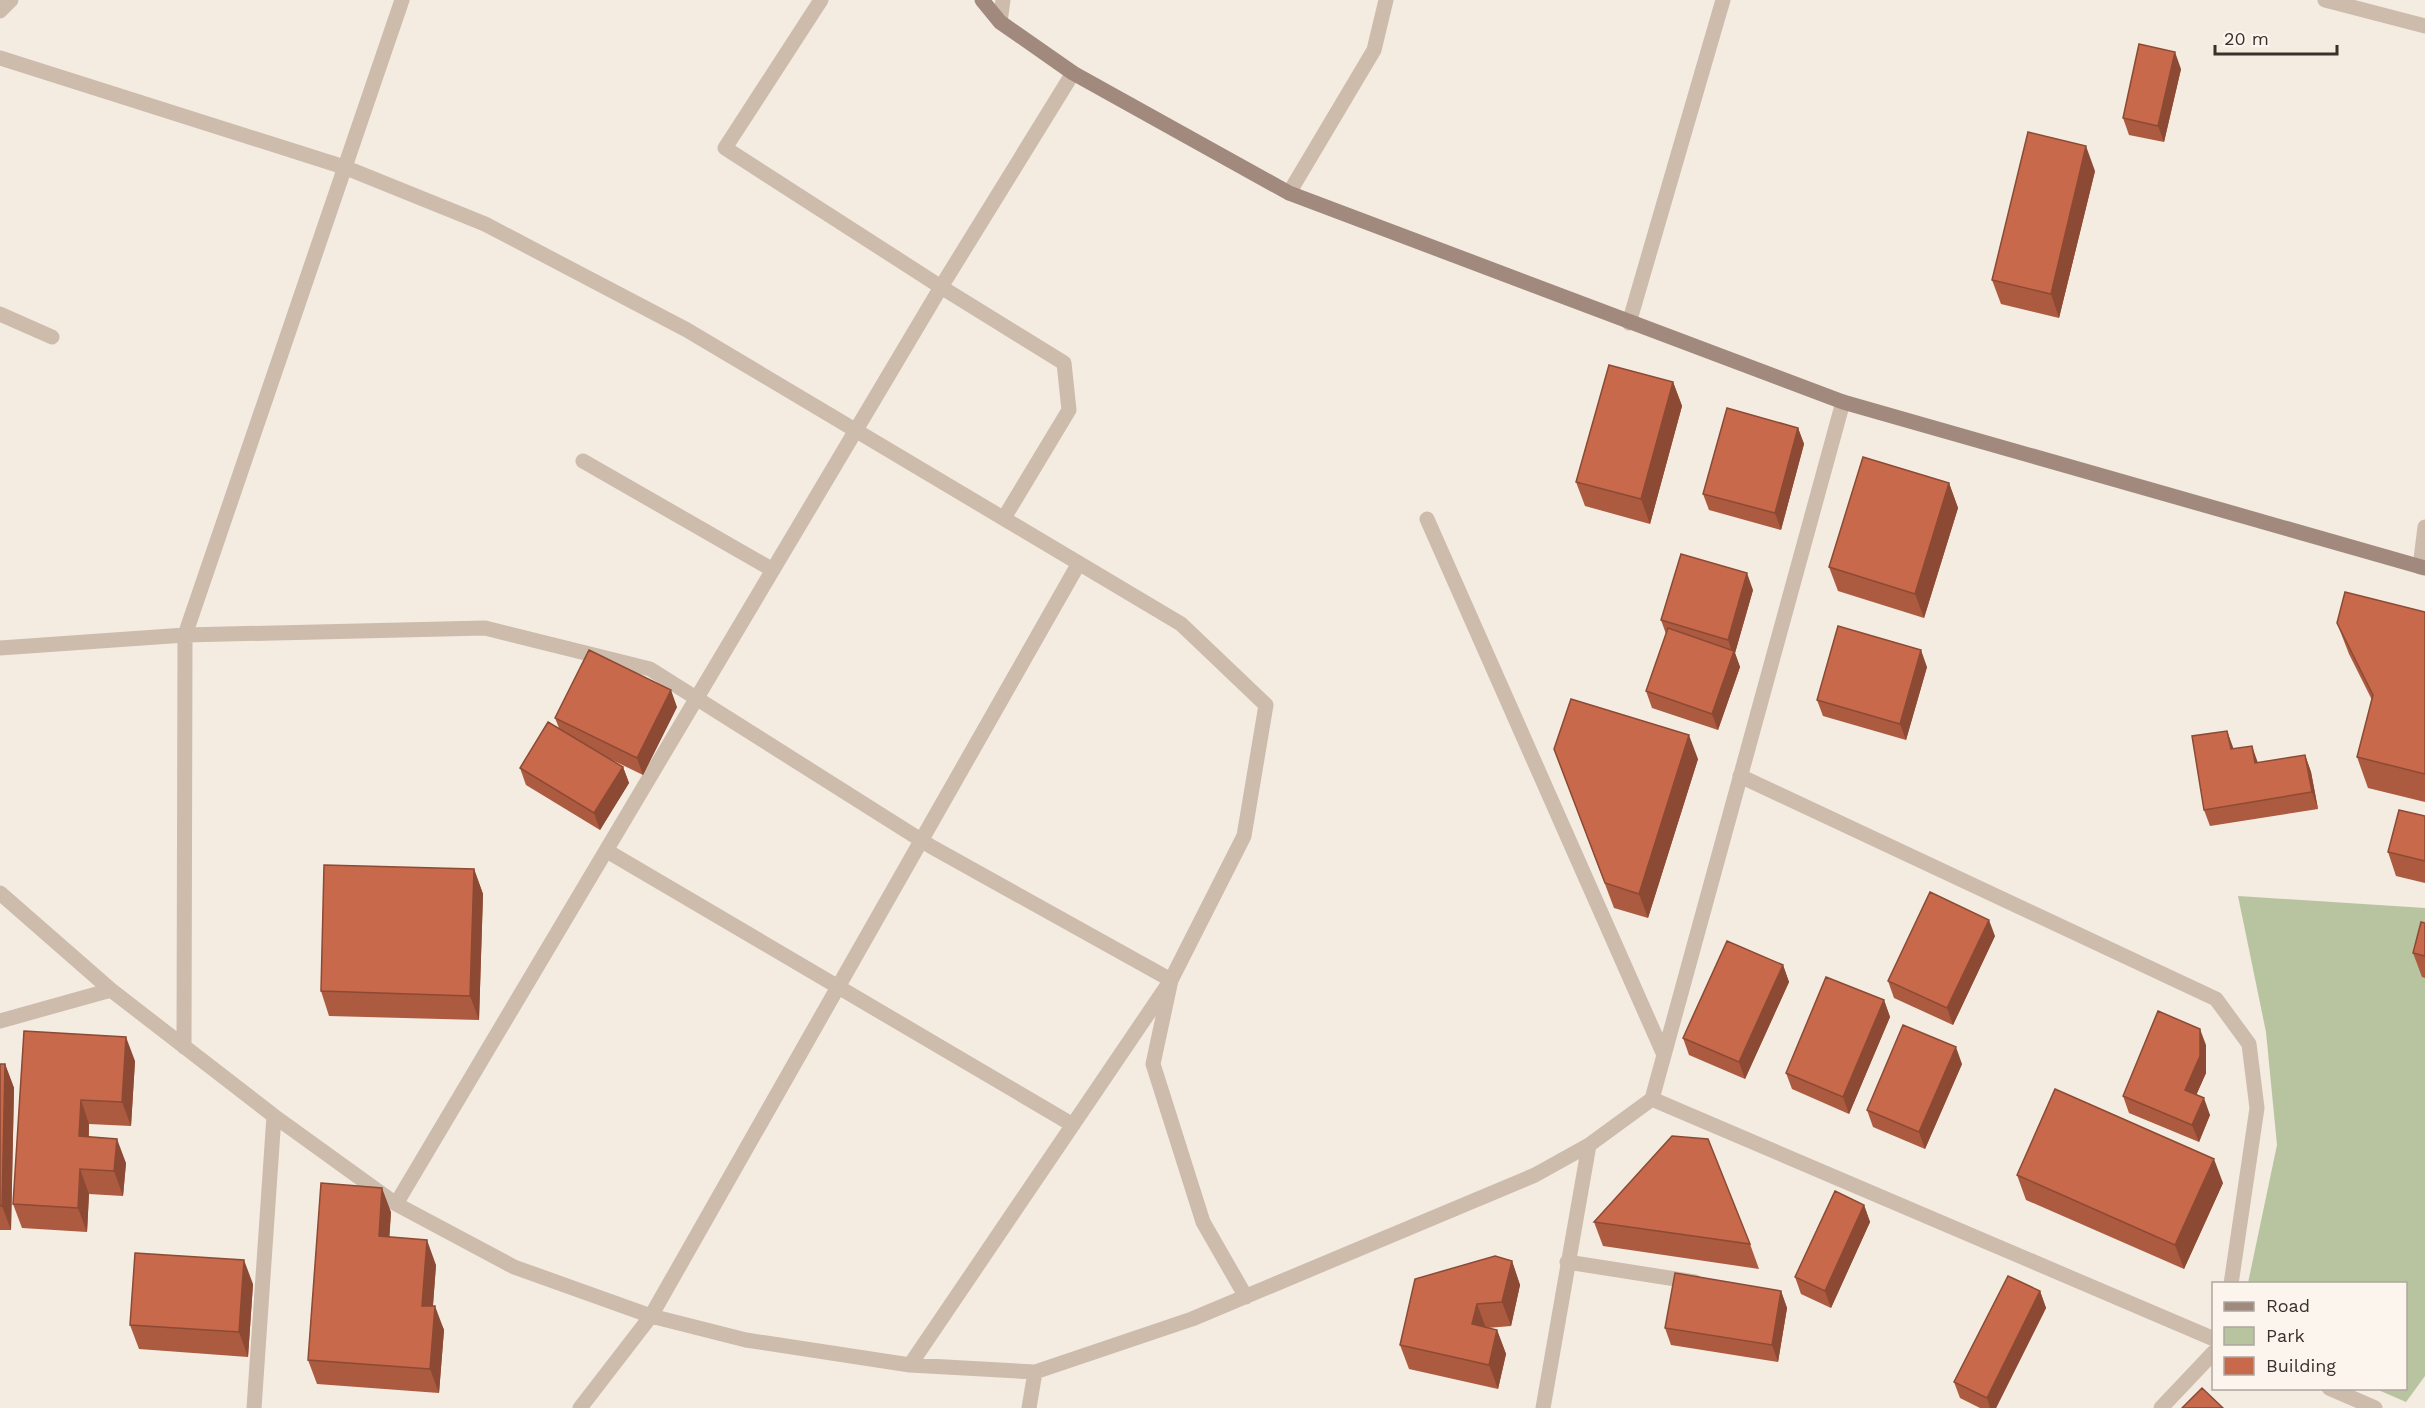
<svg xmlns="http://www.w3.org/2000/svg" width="2425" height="1408" viewBox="0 0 2425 1408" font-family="'Work Sans',sans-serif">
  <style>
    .green { fill: #b8c4a0 }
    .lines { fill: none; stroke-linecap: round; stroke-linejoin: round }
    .minor { stroke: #cdbbac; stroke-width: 15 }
    .secondary { stroke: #a18a7d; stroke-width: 15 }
    .wall { fill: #ac5a40 }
    .shaded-wall { fill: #8c4a34 }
    .building { fill: #c8694b; stroke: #8c4a34; stroke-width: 1.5 }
  </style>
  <rect width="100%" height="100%" fill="#f4ebe1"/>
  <!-- green -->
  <path class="green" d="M2238,896l187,12v468l-19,26 -30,-13 30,-1v-104l-158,-1 29,-138 -11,-113z"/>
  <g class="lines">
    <!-- minor -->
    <path class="minor" d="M821,0l-96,148 216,139 123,76 5,47 -65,108
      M2325,0l100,26
      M0,11l11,-11
      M1000,22l3,-22
      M0,58l344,109 141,57 202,106 494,294 85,81 -22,131 -73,144 -261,385
      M1289,193l85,-143 12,-50
      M0,314l52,23
      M1629,323l94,-323
      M583,461l190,109
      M1427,519l237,536
      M2420,567l5,-40
      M0,648l185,-13 300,-7 165,41 282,178 239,133 -18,84 50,158 43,75
      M1740,776l476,223 33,45 8,64 -26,176
      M607,851l466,274
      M0,893l111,97 163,126 122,88 118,63 137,49 95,24 164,25 125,7 157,-53 343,-144 54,-30 63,-46 191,-697
      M0,1021l111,-31
      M184,1047l1,-412 217,-635
      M1652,1099l562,240
      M396,1204l545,-917 132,-214
      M1567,1262l128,20
      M2329,1388l46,20
      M254,1408l20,-292
      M580,1408l71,-92 428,-753
      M1029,1408l6,-36
      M1543,1408l46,-263
      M2161,1408l53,-56"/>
    <!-- secondary -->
    <path class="secondary" d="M982,0l18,22 73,51 216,120 554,209 582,166"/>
  </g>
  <!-- wall -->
  <path class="wall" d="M2181,69l-17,73 -35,-7 -6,-17z
    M2095,171l-36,147 -58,-14 -9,-24z
    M1673,382l9,24 -32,118 -65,-18 -9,-24z
    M1798,428l6,16 -23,86 -72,-20 -6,-16z
    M1949,483l9,25 -34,110 -86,-27 -9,-24z
    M1753,590l-18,63 5,14 -22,63 -66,-22 -6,-17 20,-57 -5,-14z
    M2425,612v190l-57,-14 -11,-31 15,-57 -23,-46 -12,-31z
    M1927,667l-21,73 -83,-24 -6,-16z
    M677,707l-34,68 -39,-19 19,11 6,16 -29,47 -74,-45 -6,-17 39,-40 -4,-10z
    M1554,749l144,10 -50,159 -34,-10z
    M2234,749l24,14 47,-8 6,17 7,37 -108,17 -6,-16z
    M2425,816v67l-29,-7 -8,-24z
    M474,869l9,25 -4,126 -150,-4 -8,-25z
    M2425,923v55l-3,-1 -9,-24z
    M1995,936l-42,89 -59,-27 -6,-17z
    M1783,965l6,17 -44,97 -56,-24 -6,-17z
    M1884,1000l6,17 -41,97 -57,-25 -6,-16z
    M24,1031l111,30 -4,65 -42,-2v13l37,26 -3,33 -34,-2 -2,38 -65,-4 -9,-24z
    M2206,1045v28l-10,22 14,20 -11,27 -70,-29 -6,-17z
    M0,1064h5l9,24 -3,142h-11z
    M1962,1064l-37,85 -52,-22 -6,-17z
    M2017,1175l206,8 -39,86 -158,-69z
    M1864,1205l6,17 -39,86 -30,-14 -6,-17z
    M391,1212l-2,25 47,28 -3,41 11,24 -5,63 -122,-9 -9,-24z
    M1594,1222l156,22 9,25 -156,-23z
    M1512,1261l8,24 -9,41 -24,2 10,2 9,24 -8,35 -89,-20 -9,-24z
    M253,1284l-5,73 -109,-8 -9,-24z
    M1781,1291l6,17 -9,54 -107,-17 -6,-17z
    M2040,1291l6,17 -50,100h-16l-20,-10 -6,-16z"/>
  <!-- shaded-wall -->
  <path class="shaded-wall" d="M2175,52l6,17 -17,73 -6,-16z
    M2086,146l9,25 -36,147 -8,-24z
    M1673,382l9,24 -32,118 -9,-25z
    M1798,428l6,16 -23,86 -6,-17z
    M1949,483l9,25 -34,110 -9,-24z
    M1747,573l6,17 -18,63 5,14 -22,63 -6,-16 21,-60 -5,-14z
    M1921,650l6,17 -21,73 -6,-16z
    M671,690l6,17 -34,68 -6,-17z
    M2227,731l6,16 4,19 -6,-17z
    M1689,735l9,24 -50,159 -9,-24z
    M2252,746l6,17h-3z
    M2305,755l6,17 7,37 -6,-17z
    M623,767l6,16 -29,47 -6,-17z
    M474,869l9,25 -4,126 -9,-24z
    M1989,920l6,16 -42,89 -6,-17z
    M1783,965l6,17 -44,97 -6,-17z
    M1884,1000l6,17 -41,97 -6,-17z
    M2200,1029l6,16v28l-15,34 -6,-17z
    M126,1037l9,24 -4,65 -9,-24z
    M1956,1047l6,17 -37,85 -6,-17z
    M5,1064l9,24 -3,142 -9,-24z
    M2204,1098l6,17 -11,27 -7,-17z
    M81,1100l8,24 -2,37 -8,-25z
    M117,1139l9,24 -3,33 -9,-25z
    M2214,1159l9,24 -39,86 -9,-24z
    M80,1169l9,25 -2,38 -9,-24z
    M382,1188l9,24 -3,49 -9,-25z
    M1864,1205l6,17 -39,86 -6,-17z
    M427,1240l9,25 -5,65 -9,-24z
    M244,1260l9,24 -5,73 -9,-25z
    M1512,1261l8,24 -9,41 -9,-24z
    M1781,1291l6,17 -9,54 -6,-17z
    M2040,1291l6,17 -50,100h-6l-3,-10z
    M1477,1304l9,24 -14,-4z
    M435,1306l9,24 -5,63 -9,-24z
    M1497,1330l9,24 -8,35 -9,-24z"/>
  <!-- building -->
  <path class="building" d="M2139,44l36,8 -17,74 -35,-8z
    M2028,132l58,14 -35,148 -59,-14z
    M1609,365l64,17 -32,117 -65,-17z
    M1727,408l71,20 -23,85 -72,-19z
    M1863,457l86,26 -34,111 -86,-27z
    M1681,554l66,19 -19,67 -67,-20z
    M2345,592l80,20v162l-68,-17 16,-62 -36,-72z
    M1838,626l83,24 -21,74 -83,-24z
    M1668,628l66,23 -22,63 -66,-23z
    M589,650l82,40 -34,68 -82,-40z
    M1571,699l118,36 -50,159 -34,-11 -51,-134z
    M548,722l75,45 -29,46 -74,-45z
    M2227,731l4,18 21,-3 3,17 50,-8 7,37 -108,18 -12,-74z
    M2399,810l26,6v45l-37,-9z
    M324,865l150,4 -4,127 -149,-5z
    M1930,892l59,28 -42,88 -59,-27z
    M2421,922l4,1v33l-12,-3z
    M1727,941l56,24 -44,97 -56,-24z
    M1826,977l58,23 -41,97 -57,-24z
    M2158,1011l42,18v27l-15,34 19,8 -12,27 -69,-29z
    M1903,1025l53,22 -37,85 -52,-22z
    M24,1031l102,6 -4,65 -41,-2 -2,36 38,3 -3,32 -34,-2 -2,39 -65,-4z
    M0,1064h5l-3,142h-2z
    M2055,1089l159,70 -39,86 -158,-70z
    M1672,1136l36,3 42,105 -156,-22z
    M321,1183l61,5 -3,48 48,4 -5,66h13l-5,63 -122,-9z
    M1835,1191l29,14 -39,86 -30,-14z
    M135,1253l109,7 -5,72 -109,-7z
    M1495,1256l17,5 -10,41 -25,2 -5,20 25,6 -8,35 -89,-20 15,-66z
    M1675,1273l106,18 -9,54 -107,-17z
    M2008,1276l32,15 -53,107 -33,-16z
    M2202,1388l21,20h-41z"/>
  <!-- legend -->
  <rect x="2212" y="1282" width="195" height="108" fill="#fbf5ee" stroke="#aea6a0" stroke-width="1.5"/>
  <rect x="2224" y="1302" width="30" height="9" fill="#a18a7d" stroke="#aea6a0" stroke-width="1.5"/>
  <text x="2266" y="1312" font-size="18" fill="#3b302b">Road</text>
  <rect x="2224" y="1327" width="30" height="18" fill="#b8c4a0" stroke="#aea6a0" stroke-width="1.5"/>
  <text x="2266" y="1342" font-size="18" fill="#3b302b">Park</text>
  <rect x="2224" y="1357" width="30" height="18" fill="#c8694b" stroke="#aea6a0" stroke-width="1.5"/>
  <text x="2266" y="1372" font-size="18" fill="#3b302b">Building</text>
  <!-- scale -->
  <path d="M2215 45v9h122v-9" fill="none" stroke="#3b302b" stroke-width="3"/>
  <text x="2224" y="45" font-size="18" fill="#3b302b" stroke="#fbf5ee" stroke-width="4.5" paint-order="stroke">20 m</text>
</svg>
